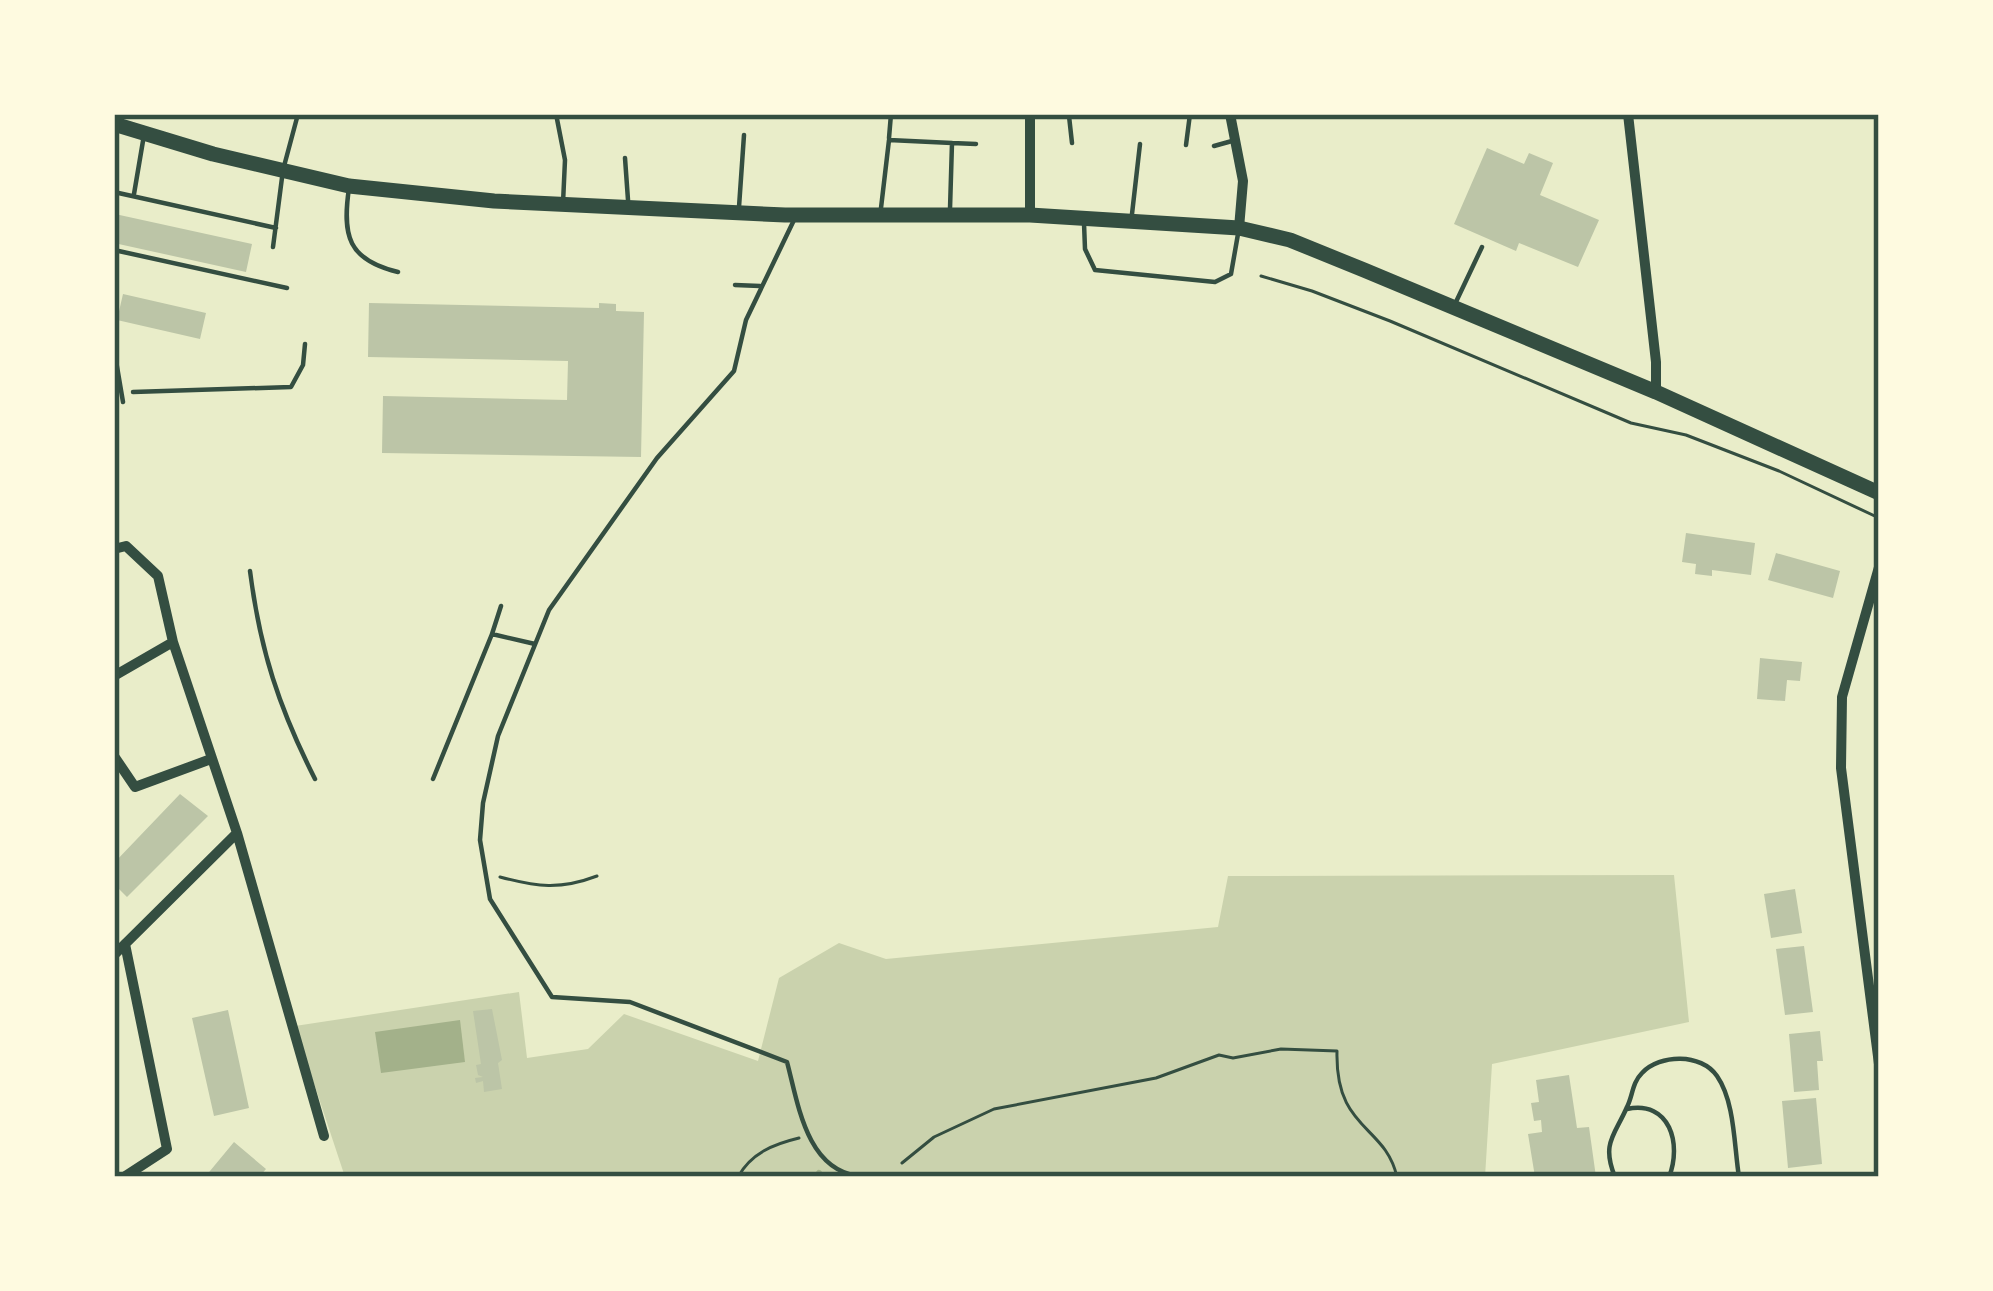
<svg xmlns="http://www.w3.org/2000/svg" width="1993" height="1291" viewBox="0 0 1993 1291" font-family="Helvetica,sans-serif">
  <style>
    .green { fill: #cad2ad }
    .water { fill: #a3b18a }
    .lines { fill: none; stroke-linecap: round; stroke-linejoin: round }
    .stream { stroke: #a3b18a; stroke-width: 6 }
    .building { fill: #bcc5a7 }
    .path { stroke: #344e41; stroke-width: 3 }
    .service { stroke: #344e41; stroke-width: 4.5 }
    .minor { stroke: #344e41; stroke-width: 10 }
    .secondary { stroke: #344e41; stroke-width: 15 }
    .neatline { fill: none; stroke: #344e41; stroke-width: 4.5 }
  </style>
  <rect width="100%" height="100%" fill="#e9edc9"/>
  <!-- green -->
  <path class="green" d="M1674,875l15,147 -197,42 -7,113h-1140l-50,-151 224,-34 8,66 61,-9 36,-35 134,47 21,-83 60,-35 47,16 332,-32 10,-51z"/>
  <!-- water -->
  <path class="water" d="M460,1020l5,42 -84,11 -6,-41z"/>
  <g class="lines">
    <!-- stream -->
    <path class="stream" d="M816,1177l3,-4"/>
  </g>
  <!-- building -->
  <path class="building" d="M1487,148l37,16 5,-11 24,10 -13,32 59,25 -21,47 -59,-24 -3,8 -62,-27z
    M115,214l137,30 -6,28 -132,-29z
    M123,294l83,19 -6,26 -83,-19z
    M369,303l230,5v-5l17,1v7l28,1 -3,145 -259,-4 1,-57 184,4 1,-39 -200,-4z
    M1686,533l69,10 -4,32 -39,-5v6l-17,-2 1,-10 -14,-2z
    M1776,553l64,18 -7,27 -65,-18z
    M1760,658l42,4 -2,19 -13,-1 -2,21 -28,-2z
    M180,794l28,22 -81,81 -13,-13v-21z
    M1795,889l7,44 -31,5 -7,-44z
    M1804,946l9,66 -28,3 -9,-66z
    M492,1009l10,51 -4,3 4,26 -18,3 -1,-11 -7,2 -1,-5 8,-1 -5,-2 -2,-10 5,-1 -8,-53z
    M228,1010l21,98 -35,8 -22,-98z
    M1820,1031l3,30h-6l2,29 -25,2 -5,-58z
    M1569,1075l8,53 12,-1 7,50h-61l-7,-43 14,-2 -1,-12 -7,1 -3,-18 8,-1 -3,-22z
    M1816,1098l6,66 -34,4 -6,-67z
    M234,1142l32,27 -7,8h-54z"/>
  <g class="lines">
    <!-- path -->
    <path class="path" d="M1261,276l51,15 78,30 241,102 55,12 93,36 100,47
      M500,877c37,10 60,13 97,-1
      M902,1163l32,-26 60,-28 162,-31 63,-23 14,3 48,-9 56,2c-2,80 48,73 60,126
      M738,1177c13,-24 36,-33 61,-39"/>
    <!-- service -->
    <path class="service" d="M1030,115l39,1 3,27
      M557,119l8,41 -2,43
      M889,138l2,-24
      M952,143l24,1
      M1186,145l4,-31
      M1214,146l18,-5
      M625,158l3,42
      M349,188c-7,48 -1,72 49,84
      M114,192l162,36
      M134,194l10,-59
      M739,207l5,-72
      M881,208l8,-68 63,3 -2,66
      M1132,214l8,-70
      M794,220l-48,100 -12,51 -77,87 -108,152 -51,126 -15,67 -3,37 10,59 62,98 78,5 157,60c11,41 19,107 71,114 15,3 30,-3 47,1
      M1084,223l1,26 10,21 120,12 16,-8 7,-40
      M273,247l10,-77 15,-56
      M114,250l173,38
      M735,285l25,1
      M1455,304l27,-57
      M114,349l9,53
      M133,392l158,-5 12,-22 2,-21
      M250,571c10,79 29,137 65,208
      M501,606l-9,28 43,10
      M433,779l59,-145
      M1627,1109c43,-9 55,35 42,68
      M1615,1177c-14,-34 0,-42 12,-70 6,-12 5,-24 15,-34 18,-19 59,-20 75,3 18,26 17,70 22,101"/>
    <!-- minor -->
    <path class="minor" d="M1230,114l13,67 -4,47
      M1628,114l28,248v30
      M1030,215v-101
      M114,549l12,-3 32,30 15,66 64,191 87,303
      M1879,567l-37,130 -1,71 38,296
      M114,676l59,-34
      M114,756l21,31 76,-28
      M114,955l123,-122
      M124,1177l43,-28 -42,-205"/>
    <!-- secondary -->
    <path class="secondary" d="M114,124l99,30 136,32 145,15 291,14h245l209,13 51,12 74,30 292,122 223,101"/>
  </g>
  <!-- border -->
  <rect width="1993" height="1291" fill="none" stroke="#fefae0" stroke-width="234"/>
  <rect x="117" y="117" width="1759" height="1057" class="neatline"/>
</svg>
